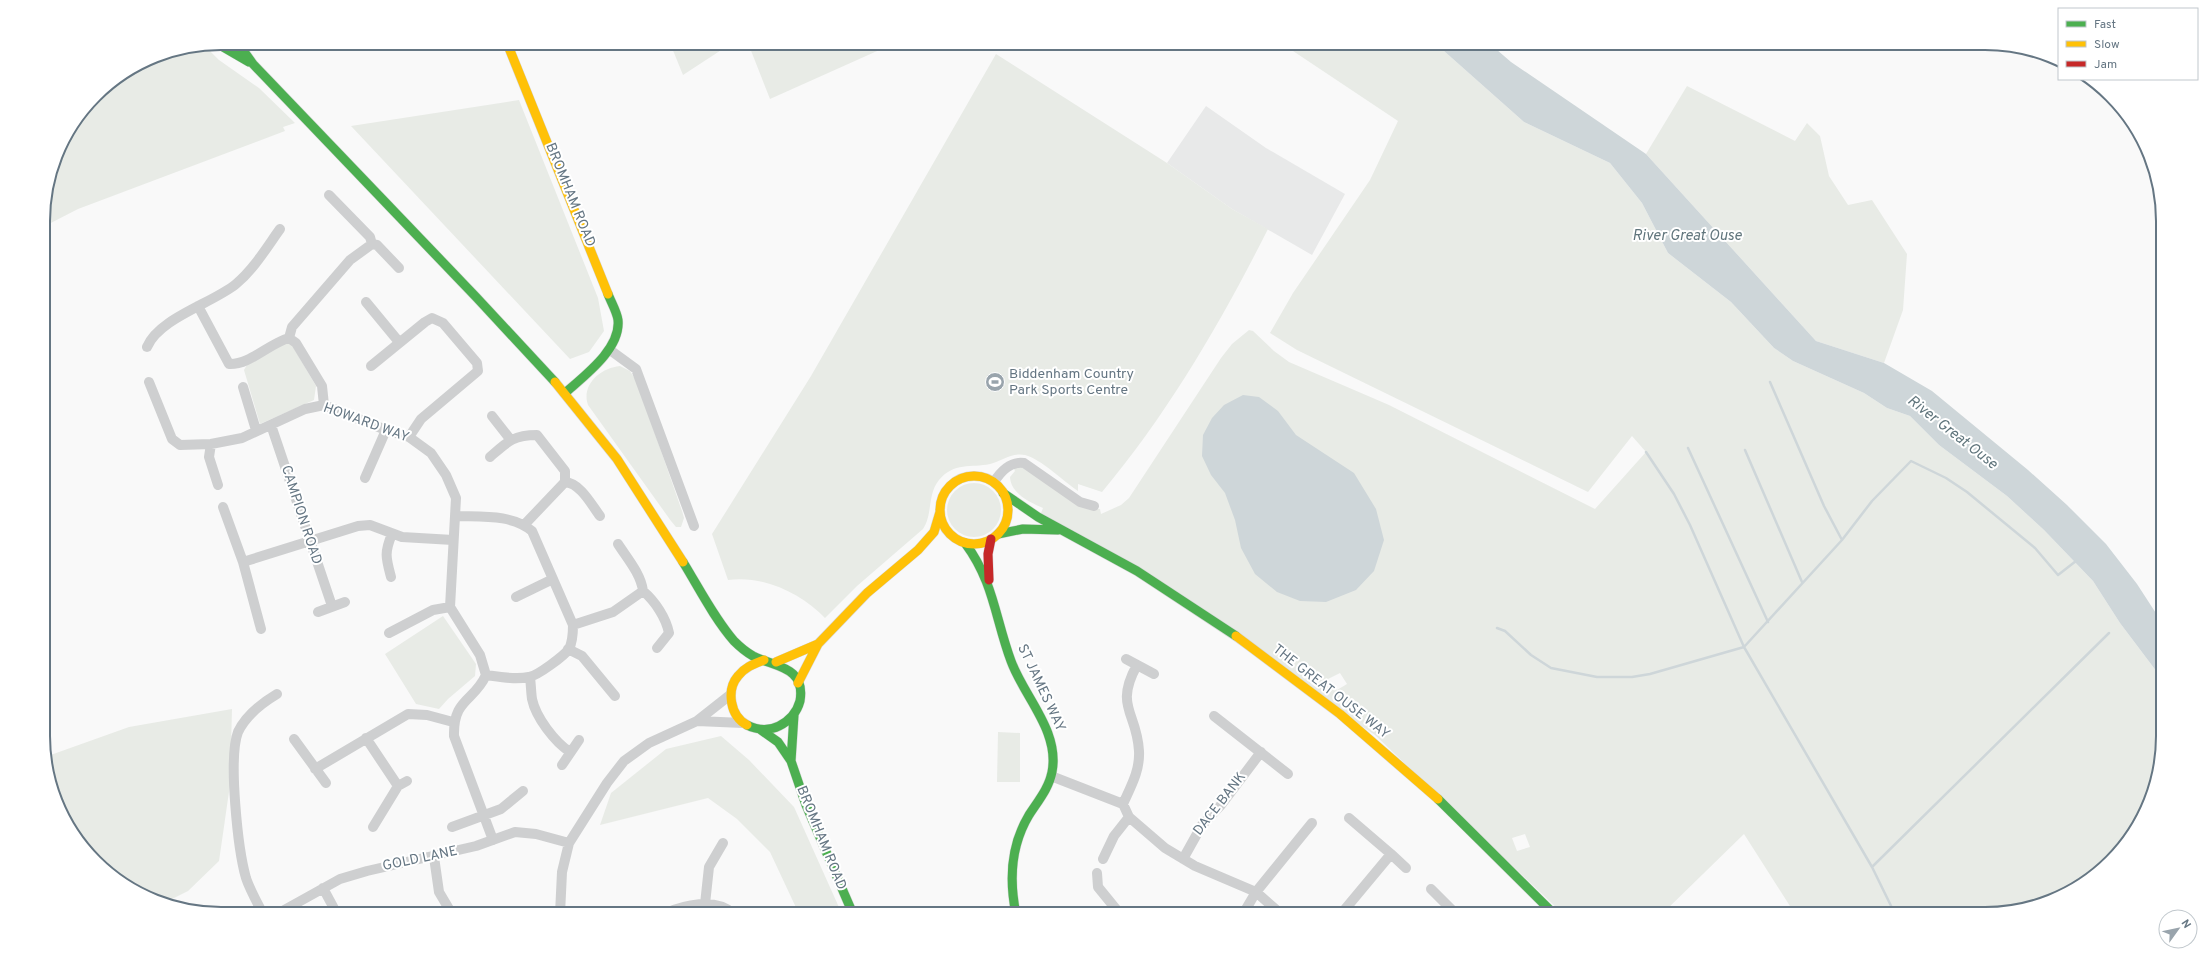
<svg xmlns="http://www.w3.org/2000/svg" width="2206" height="957" viewBox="0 0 2206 957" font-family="Overpass,sans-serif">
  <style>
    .built { fill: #e8e9e9 }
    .green { fill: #e8ebe6; fill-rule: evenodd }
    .water { fill: #ced6d9 }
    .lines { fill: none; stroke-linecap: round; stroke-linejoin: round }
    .stream { stroke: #ced6d9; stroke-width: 2.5 }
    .fast-casing { stroke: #d5d6d7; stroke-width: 10 }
    .slow-casing { stroke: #d5d6d7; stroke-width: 10 }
    .jam-casing { stroke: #d5d6d7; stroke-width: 10 }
    .street { stroke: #cecfd0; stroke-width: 10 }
    .fast { stroke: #4caf50; stroke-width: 9 }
    .slow { stroke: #ffc107; stroke-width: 9 }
    .jam { stroke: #c62828; stroke-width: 9 }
    .labels { text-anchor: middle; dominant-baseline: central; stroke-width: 4; stroke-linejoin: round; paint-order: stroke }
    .street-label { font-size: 14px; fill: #657683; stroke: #fff }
    .poi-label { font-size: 14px; fill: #657683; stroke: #fff; text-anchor: start }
    .water-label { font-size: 15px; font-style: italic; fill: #60757c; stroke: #fff }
    .rim { fill: none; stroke: #657683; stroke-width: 2 }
  </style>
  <rect width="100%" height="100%" fill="#f9f9f9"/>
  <!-- built -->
  <path class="built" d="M1206,106l60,42 79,46 -33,61 -80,-46 -65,-46z"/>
  <!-- green -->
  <path class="green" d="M670,43h62l-49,32z
    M748,43h147l-125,56z
    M1281,43h154l89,79 86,41 32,40 26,50 63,49 43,46 19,13 71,32 23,15 23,8 29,29 68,51 37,34 49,51 27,42 43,57v56l-13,68 -24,40 -42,40 -42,20 -46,10h-201l-51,-80 -82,80h-99l-188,-179 -334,-222 2,-5c-13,-6 -32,-14 -33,-31l5,-6 -2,-4 8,-1 72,43h7l1,5 20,-9 8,-7 92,-140 11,-14 17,-14 4,1 21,20 15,11 100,43 206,104 51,-57 -14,-16 -44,56 -291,-142 -27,-17 23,-40 77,-113 28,-59zM1340,673l7,11 -10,6 -4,-3 -5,-8zM1525,834l5,13 -13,4 -5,-13z
    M205,46l14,14 40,28 36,35 -12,4 2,4 -207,78 -35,18v-17l19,-68 42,-55 49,-31z
    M996,54l171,109 65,46 36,20c-47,93 -99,183 -166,263l-24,-8v7c-15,-10 -37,-32 -53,-36 -12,-3 -24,6 -35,9 -19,4 -36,-2 -51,16 -12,15 -6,34 -16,49l-66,57 -32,32c-24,-25 -63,-43 -97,-38l-16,-46 99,-158z
    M1687,86l108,55 12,-18 13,13 9,40 19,29 24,-5 35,54 -4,56 -19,53 -68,-22 -170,-187z
    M519,100l79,198 6,33 -15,21 -19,7 -219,-233z
    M288,342l4,3 24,41 -2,14 -54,24 -16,-54 4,-7z
    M620,366l10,5 7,11 45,129 2,7 -3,9h-5l-5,-6 -83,-116c-7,-20 12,-37 32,-39z
    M947 510a27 27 0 1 1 54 0a27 27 0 1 1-54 0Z
    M443,616l33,48 -1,12 -27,23 -9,10 -23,-5 -31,-50z
    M232,709l-2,76 -11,76 -31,30 -24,12 -11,-2 -40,-24 -33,-33 -23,-40 -12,-47 84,-30z
    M998,732l22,1v49h-23z
    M721,736l28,24 45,47 48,107h-43l-29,-62 -33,-33 -29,-21 -108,27 11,-32 55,-44z"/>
  <!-- water -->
  <path class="water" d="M1435,43h54l22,19 135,92 170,187 68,22 48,28 96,79 39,35 39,39 31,40 26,40v56l-43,-57 -27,-42 -49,-51 -37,-34 -68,-51 -29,-29 -23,-8 -23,-15 -71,-32 -19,-13 -43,-46 -63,-49 -26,-50 -32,-40 -86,-41z
    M1243,395l16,2 19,14 18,24 58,38 22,36 8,31 -10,31 -18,19 -30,12 -26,-1 -23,-9 -22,-18 -14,-26 -6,-28 -10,-27 -14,-18 -9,-19 1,-21 9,-17 12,-13z"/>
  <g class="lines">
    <!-- stream -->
    <path class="stream" d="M1770,382l54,124 18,34
      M1688,448l80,174
      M1745,450l57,132
      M1646,452l28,42 16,31 54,122 128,220 23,47
      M1497,628l8,3 26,24 20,13 46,9h35l18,-3 94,-27 98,-107 30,-39 39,-40 35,17 21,14 68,56 23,27 18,-14
      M1872,867l237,-234"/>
    <defs>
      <path id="fast" d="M238,43l15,21 224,234 78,84
        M218,44l31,18
        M565,393c19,-17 56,-44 53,-73 -1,-8 -7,-18 -10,-26
        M1003,493l35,24 99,54 99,65
        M998,534l25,-5 35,1
        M965,543c29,39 30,75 46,118 13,36 49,70 41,111 -3,16 -14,29 -23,43 -18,30 -20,65 -13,99
        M683,562c16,26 31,56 51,79 6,6 12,11 19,15 21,11 53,10 47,45 -3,11 -11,20 -21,25 -10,5 -22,4 -32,-1
        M761,730l17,12 13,19 15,44 47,109
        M791,761l3,-46
        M1438,799l116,115"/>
      <path id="slow" d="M507,43l101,251
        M555,382l62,77 66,103
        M940 510a34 34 0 1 1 68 0a34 34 0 1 1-68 0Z
        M1236,636l104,78 98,85
        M776,662l42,-18
        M798,683l20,-39 49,-51 51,-43 16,-18 6,-20
        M747,725c-17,-9 -21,-35 -9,-49 7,-9 16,-12 26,-16"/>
      <path id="jam" d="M989,580l-1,-26 3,-15"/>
    </defs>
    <!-- fast casing -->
    <use href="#fast" class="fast-casing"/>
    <!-- slow casing -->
    <use href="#slow" class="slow-casing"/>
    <!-- jam casing -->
    <use href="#jam" class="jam-casing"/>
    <!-- street -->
    <path class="street" d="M329,195l41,42 2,7
      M372,244l5,1 22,23
      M366,302l33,40
      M198,306l31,58c21,1 39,-20 60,-26
      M147,347c12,-29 66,-44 89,-63 18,-15 31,-37 44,-55
      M610,350l26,19 58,157
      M371,366l54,-44 7,-4 11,5 34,40 1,8 -57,48 -12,18
      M149,382l23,57 8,6 31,-1 31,-6 63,-29 19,-4 62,25 23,7 22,16 15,22 10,23 -6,109 30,48 6,20c-12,27 -33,23 -32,61l39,104
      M243,387l13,43
      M324,405l-2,-19 -26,-43 -7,-5 3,-11 58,-67 22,-16
      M492,416l18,23
      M271,425l61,181
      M211,444l-2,13 9,28
      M490,457c17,-15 23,-22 47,-22l28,36v11l-40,42
      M365,478l21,-48
      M565,482c15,1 26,22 35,34
      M994,482c7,-11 16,-21 30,-19l56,39 14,4
      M223,507l20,55 18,67
      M456,516c25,1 56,-2 76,15l41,94c0,7 0,16 -4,24 -5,7 -32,27 -40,28 -14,3 -29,0 -43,-2
      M618,544c9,14 23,30 25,47 12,10 23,27 26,42l-12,15
      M243,562l115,-36 12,-1 32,12 51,3
      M391,577c-5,-19 -7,-24 1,-43
      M516,597l37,-18
      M318,612l27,-10
      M573,625l40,-13 30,-21
      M389,633l44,-23 17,-3
      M568,649l14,7 33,40
      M1126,659l28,15
      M530,677c1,8 1,15 2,22 4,19 23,43 38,53
      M1214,716l74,58
      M697,721l46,2
      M366,738l32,48
      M294,739l32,44
      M562,765l17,-25
      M315,769l93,-55 19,1 26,7
      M1051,776l72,28 6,13 36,31 30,18 61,26 25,22
      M1123,804c8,-18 17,-33 16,-53 -2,-39 -25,-44 -2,-86
      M373,827l25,-41 9,-5
      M452,827l49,-18 22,-18
      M1391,854l15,14
      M434,857l5,35 13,22
      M1103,859l11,-23 15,-19
      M1183,859l19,-34 19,-20 40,-53
      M1097,873l1,14 22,27
      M323,888l14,26
      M1431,889l25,25
      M705,904l4,-37 14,-24
      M263,914c-6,-12 -13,-24 -17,-36 -8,-28 -18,-120 -8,-146 8,-17 24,-29 39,-38
      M277,914l63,-35 27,-8 109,-25 39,-14 21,2 33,9
      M560,914l2,-42 7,-29 38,-60 17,-22 25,-18 48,-22 33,-26
      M663,914c21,-9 52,-17 71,0
      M1243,914l13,-22 56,-69
      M1341,914l50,-60 -42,-36"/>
    <!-- fast -->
    <use href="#fast" class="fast"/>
    <!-- slow -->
    <use href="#slow" class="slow"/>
    <!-- jam -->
    <use href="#jam" class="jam"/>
  </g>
  <!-- icons -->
  <defs>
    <symbol id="stadium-disc" viewBox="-11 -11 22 22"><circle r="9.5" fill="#99a4ac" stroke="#fff"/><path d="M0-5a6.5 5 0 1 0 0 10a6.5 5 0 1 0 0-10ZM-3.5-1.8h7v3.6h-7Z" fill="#fff"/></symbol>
  </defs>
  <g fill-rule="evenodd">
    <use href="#stadium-disc" x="984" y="371" width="22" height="22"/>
  </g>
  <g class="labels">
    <!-- street labels -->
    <g class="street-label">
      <text transform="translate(570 195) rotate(68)">BROMHAM ROAD</text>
      <text transform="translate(366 423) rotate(20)">HOWARD WAY</text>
      <text transform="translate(301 515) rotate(72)">CAMPION ROAD</text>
      <text transform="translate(1041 688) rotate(65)">ST JAMES WAY</text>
      <text transform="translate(1331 692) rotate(38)">THE GREAT OUSE WAY</text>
      <text transform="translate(1220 804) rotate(-52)">DACE BANK</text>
      <text transform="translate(821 838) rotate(68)">BROMHAM ROAD</text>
      <text transform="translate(420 859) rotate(-12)">GOLD LANE</text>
    </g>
    <!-- poi labels -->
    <g class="poi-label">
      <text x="1009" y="374">Biddenham Country<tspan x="1009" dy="16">Park Sports Centre</tspan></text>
    </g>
    <!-- water labels -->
    <g class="water-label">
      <text x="1687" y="236">River Great Ouse</text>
      <text transform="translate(1952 433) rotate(38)">River Great Ouse</text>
    </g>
  </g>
  <!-- crop -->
  <path d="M0 0H2206V957H0ZM221 50H1985A171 171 0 0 1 2156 221V736A171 171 0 0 1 1985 907H221A171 171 0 0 1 50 736V221A171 171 0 0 1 221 50Z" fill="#fff" fill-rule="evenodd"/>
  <path class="rim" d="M221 50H1985A171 171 0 0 1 2156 221V736A171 171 0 0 1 1985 907H221A171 171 0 0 1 50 736V221A171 171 0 0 1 221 50Z"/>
  <!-- legend -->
  <rect x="2058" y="8" width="140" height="72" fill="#ffffff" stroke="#c1c8cd"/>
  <rect x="2066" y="21" width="20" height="6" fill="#4caf50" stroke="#c1c8cd"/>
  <text x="2094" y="28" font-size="12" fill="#657683">Fast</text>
  <rect x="2066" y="41" width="20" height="6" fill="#ffc107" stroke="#c1c8cd"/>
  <text x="2094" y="48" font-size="12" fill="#657683">Slow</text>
  <rect x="2066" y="61" width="20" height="6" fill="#c62828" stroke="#c1c8cd"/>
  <text x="2094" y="68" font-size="12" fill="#657683">Jam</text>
  <!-- north arrow -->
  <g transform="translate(2178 929) rotate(57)"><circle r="19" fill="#ffffff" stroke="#c1c8cd"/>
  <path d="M0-3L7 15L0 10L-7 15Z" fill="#99a4ac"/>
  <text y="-6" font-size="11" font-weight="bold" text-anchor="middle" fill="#657683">N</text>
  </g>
</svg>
